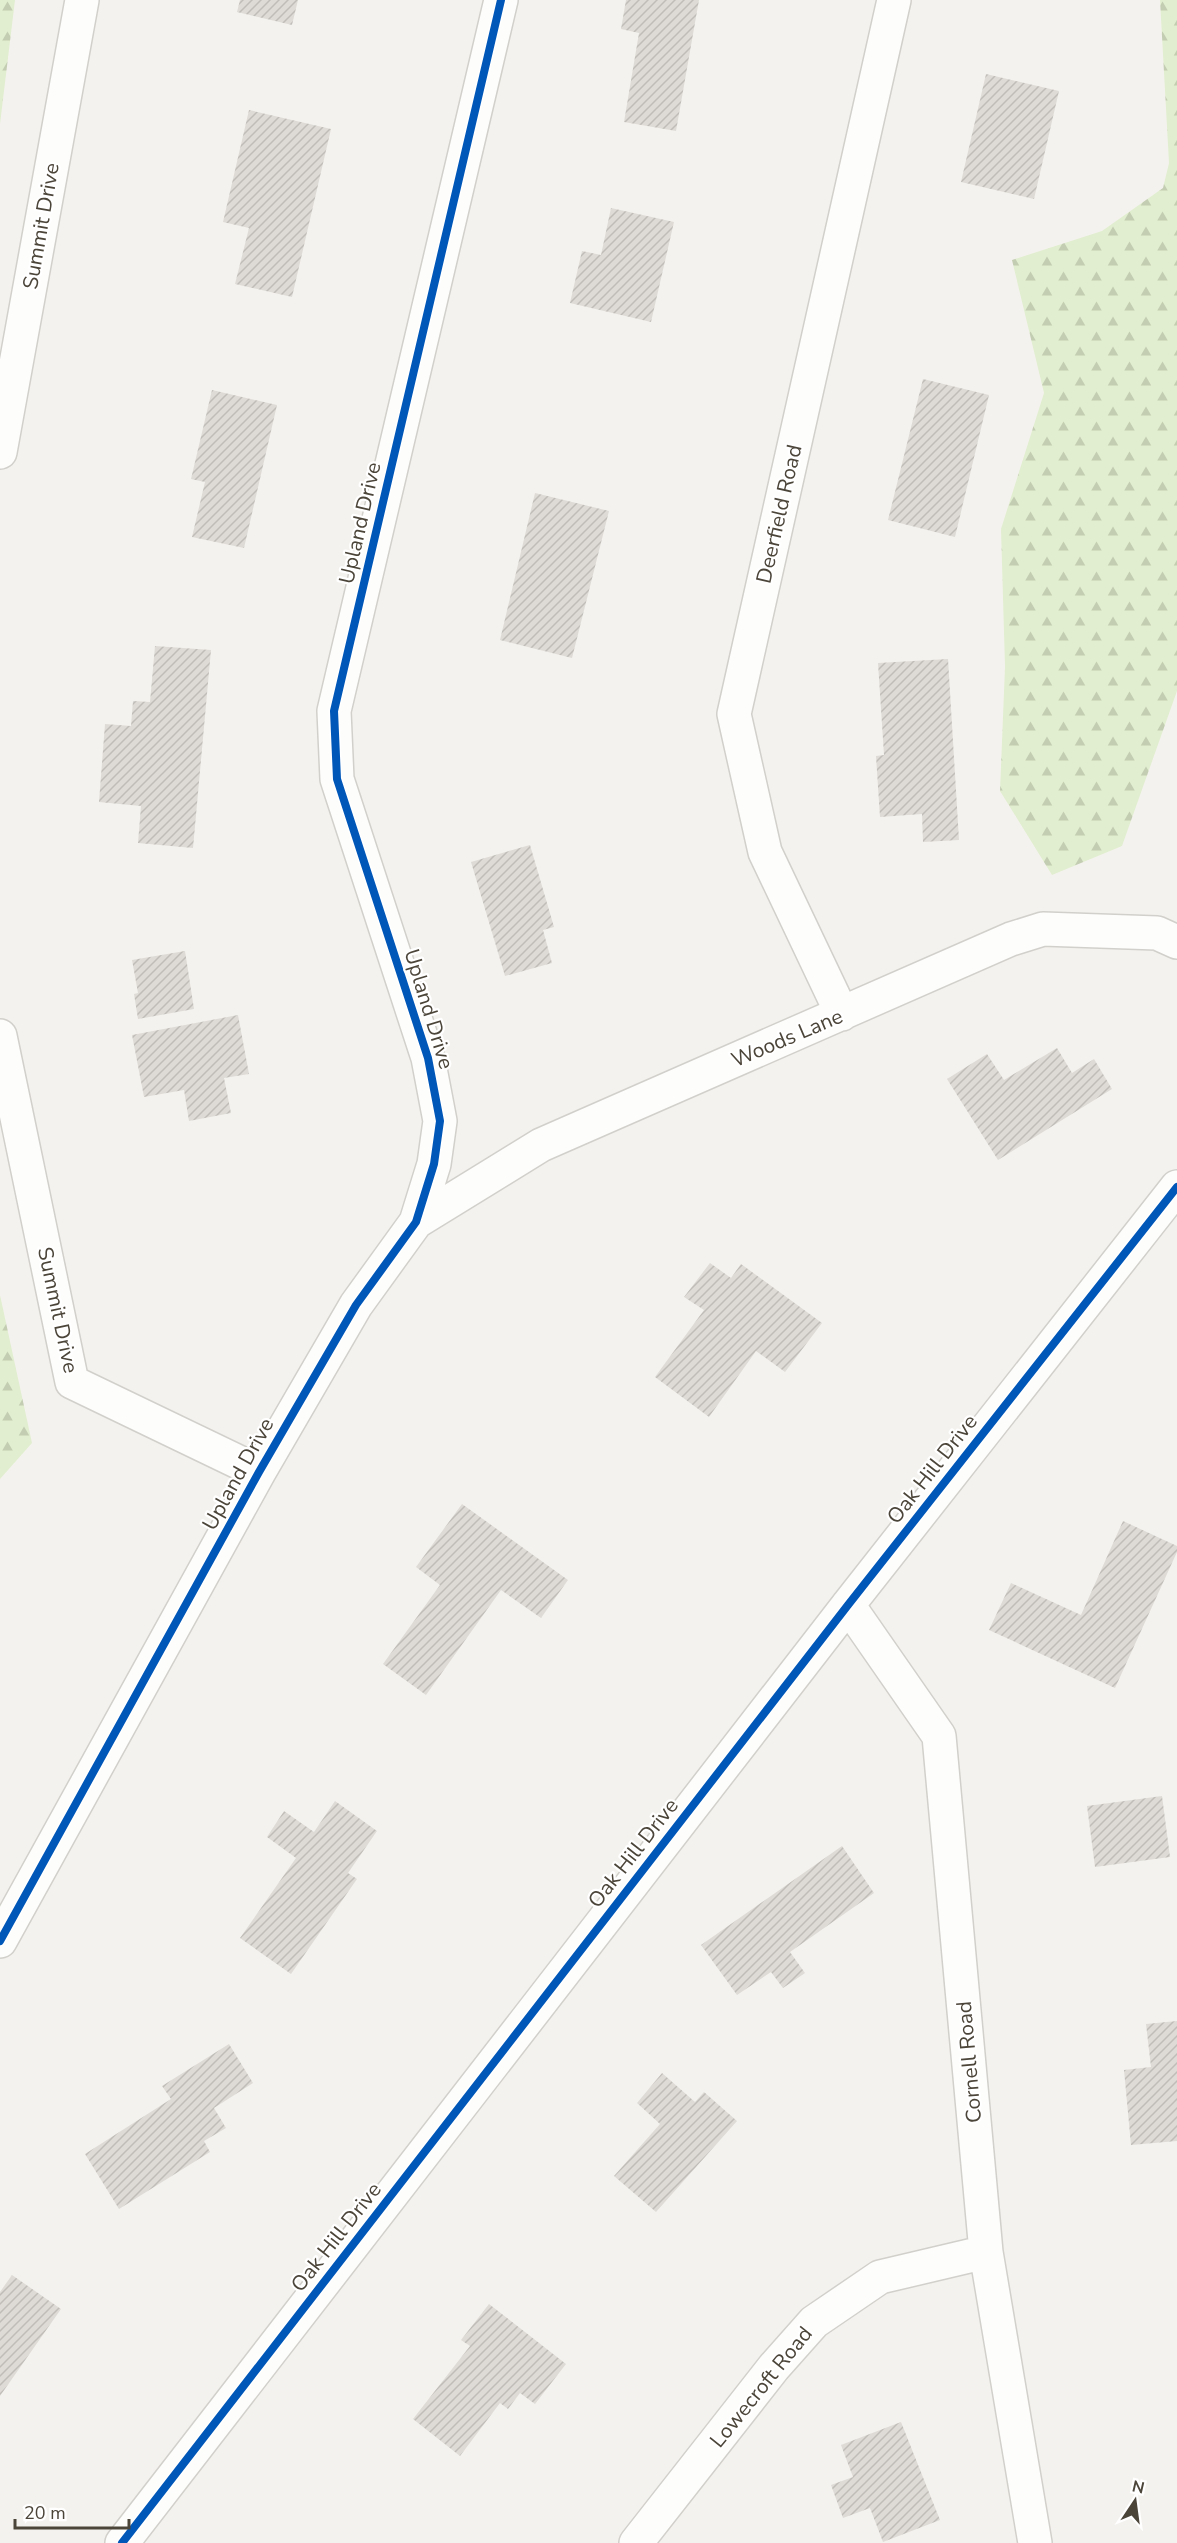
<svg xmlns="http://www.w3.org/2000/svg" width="1177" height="2543" viewBox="0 0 1177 2543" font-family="'Nunito Sans',sans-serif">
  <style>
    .forest { fill: url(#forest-firs) }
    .building { fill: url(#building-hatch) }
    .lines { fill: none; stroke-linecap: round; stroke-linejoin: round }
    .street-casing { stroke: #d2d0cb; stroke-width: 36 }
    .street { stroke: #fdfdfc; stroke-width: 33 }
    .cycleway-casing { stroke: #fff; stroke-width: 11 }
    .cycleway { stroke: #0057b8; stroke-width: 8 }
    .labels { text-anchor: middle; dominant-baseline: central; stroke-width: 4.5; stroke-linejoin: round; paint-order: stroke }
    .street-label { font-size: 21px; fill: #4b4439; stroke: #fff }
  </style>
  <defs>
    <pattern id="forest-firs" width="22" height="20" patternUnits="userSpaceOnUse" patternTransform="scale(1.5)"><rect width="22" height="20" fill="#e1eecf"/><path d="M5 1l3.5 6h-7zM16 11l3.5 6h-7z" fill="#c3cdb2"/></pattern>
    <pattern id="building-hatch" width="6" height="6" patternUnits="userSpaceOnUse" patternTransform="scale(1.5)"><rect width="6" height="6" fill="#dedbd6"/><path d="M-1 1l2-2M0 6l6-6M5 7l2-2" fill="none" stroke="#c0bdb8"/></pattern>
  </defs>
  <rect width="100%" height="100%" fill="#f4f2ee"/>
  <!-- forest -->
  <path class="forest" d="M0,0h15l-15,124z
    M1160,0h17v691l-55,155 -70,29 -52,-84 5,-124 -4,-138 43,-136 -32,-133 90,-29 61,-43 6,-25z
    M0,1295l32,148 -32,36z"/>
  <!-- building -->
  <path class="building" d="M240,0h58l-6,25 -55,-13z
    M626,0h73l-23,131 -52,-9 15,-89 -18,-4z
    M986,74l73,17 -25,108 -73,-17z
    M249,110l82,19 -39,168 -57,-13 14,-56 -26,-6z
    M611,208l63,14 -23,100 -81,-19 12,-52 19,4z
    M923,379l66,16 -34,142 -67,-17z
    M212,390l65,15 -33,143 -52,-11 13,-55 -14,-3z
    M535,493l74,18 -37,147 -72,-18z
    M155,646l56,4 -18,198 -55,-5 3,-37 -42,-4 6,-78 26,2 2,-25 17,1z
    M948,659l11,181 -36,2 -1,-28 -42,3 -4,-61 8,-1 -6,-92z
    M530,845l24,82 -11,3 9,33 -47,13 -34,-114z
    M185,951l9,58 -56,10 -4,-25 4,-1 -6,-33z
    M238,1015l11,59 -25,4 7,35 -42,8 -5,-31 -40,7 -12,-62z
    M1057,1048l15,25 22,-14 18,30 -114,71 -51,-81 40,-25 17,26z
    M710,1263l21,15 10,-14 81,59 -37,49 -29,-21 -47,66 -54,-40 49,-67 -20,-13z
    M462,1504l106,76 -27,38 -40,-28 -75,105 -43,-31 57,-79 -24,-18z
    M1123,1521l54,25v6l-62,136 -126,-58 22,-47 70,32z
    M1162,1796l8,61 -75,10 -8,-61z
    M335,1801l42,30 -29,42 9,6 -66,95 -51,-36 56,-80 -29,-21 17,-26 30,21z
    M842,1846l32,47 -84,59 15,21 -22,15 -12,-16 -34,23 -36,-50z
    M1177,2021v120l-46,4 -7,-75 27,-3 -5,-43z
    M229,2044l24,39 -39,25 12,20 -22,13 6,11 -91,57 -34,-55 86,-55 -9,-13z
    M662,2073l33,29 9,-10 33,29 -81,91 -42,-36 46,-52 -23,-21z
    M12,2275l49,34 -61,87v-104z
    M489,2304l77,60 -31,40 -15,-11 -12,16 -8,-6 -40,53 -47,-37 57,-73 -9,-6z
    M901,2422l39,98 -57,22 -13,-34 -27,10 -12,-33 22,-8 -12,-32z"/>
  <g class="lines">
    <defs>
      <path id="street" d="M0,452l82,-452
        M842,1014l-77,-162 -31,-138 160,-714
        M0,1036l72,346 187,90
        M416,1222l125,-77 470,-206 32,-10 114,4 20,9
        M848,1605l91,131 47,516 49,291
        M0,1941l259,-469 97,-167 60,-83 18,-58 6,-43 -12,-63 -91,-279 -3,-68 167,-711
        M122,2543l726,-938 329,-418
        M636,2543l138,-176 40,-45 66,-45 106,-25"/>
    </defs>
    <!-- street casing -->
    <use href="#street" class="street-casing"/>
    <!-- street -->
    <use href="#street" class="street"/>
    <defs>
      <path id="cycleway" d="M0,1941l259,-469 97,-167 60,-83 18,-58 6,-43 -12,-63 -91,-279 -3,-68 167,-711
        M122,2543l726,-938 329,-418"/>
    </defs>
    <!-- cycleway casing -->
    <use href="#cycleway" class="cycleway-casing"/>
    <!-- cycleway -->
    <use href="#cycleway" class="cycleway"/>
  </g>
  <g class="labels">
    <!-- street labels -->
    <g class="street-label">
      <text transform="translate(41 226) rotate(-80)">Summit Drive</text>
      <text transform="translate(779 514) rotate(-77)">Deerfield Road</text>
      <text transform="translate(360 523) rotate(-77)">Upland Drive</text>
      <text transform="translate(429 1009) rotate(73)">Upland Drive</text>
      <text transform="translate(787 1038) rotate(-23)">Woods Lane</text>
      <text transform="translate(58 1310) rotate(78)">Summit Drive</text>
      <text transform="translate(932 1469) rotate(-52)">Oak Hill Drive</text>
      <text transform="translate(238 1474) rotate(-61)">Upland Drive</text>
      <text transform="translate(633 1853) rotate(-52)">Oak Hill Drive</text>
      <text transform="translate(969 2062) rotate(-95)">Cornell Road</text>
      <text transform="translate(336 2237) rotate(-52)">Oak Hill Drive</text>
      <text transform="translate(761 2387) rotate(-51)">Lowecroft Road</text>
    </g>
  </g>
  <!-- north arrow -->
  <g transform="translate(1135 2501) rotate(13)" stroke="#ffffff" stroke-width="4.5" paint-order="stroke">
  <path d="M0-4.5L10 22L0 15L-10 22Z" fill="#4b4439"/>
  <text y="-9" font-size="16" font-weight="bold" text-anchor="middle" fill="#4b4439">N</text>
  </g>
  <!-- scale -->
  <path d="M15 2519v9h114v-9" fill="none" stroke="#4b4439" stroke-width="3"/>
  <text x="24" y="2519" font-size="18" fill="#4b4439" stroke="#ffffff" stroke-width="4.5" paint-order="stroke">20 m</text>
</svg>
